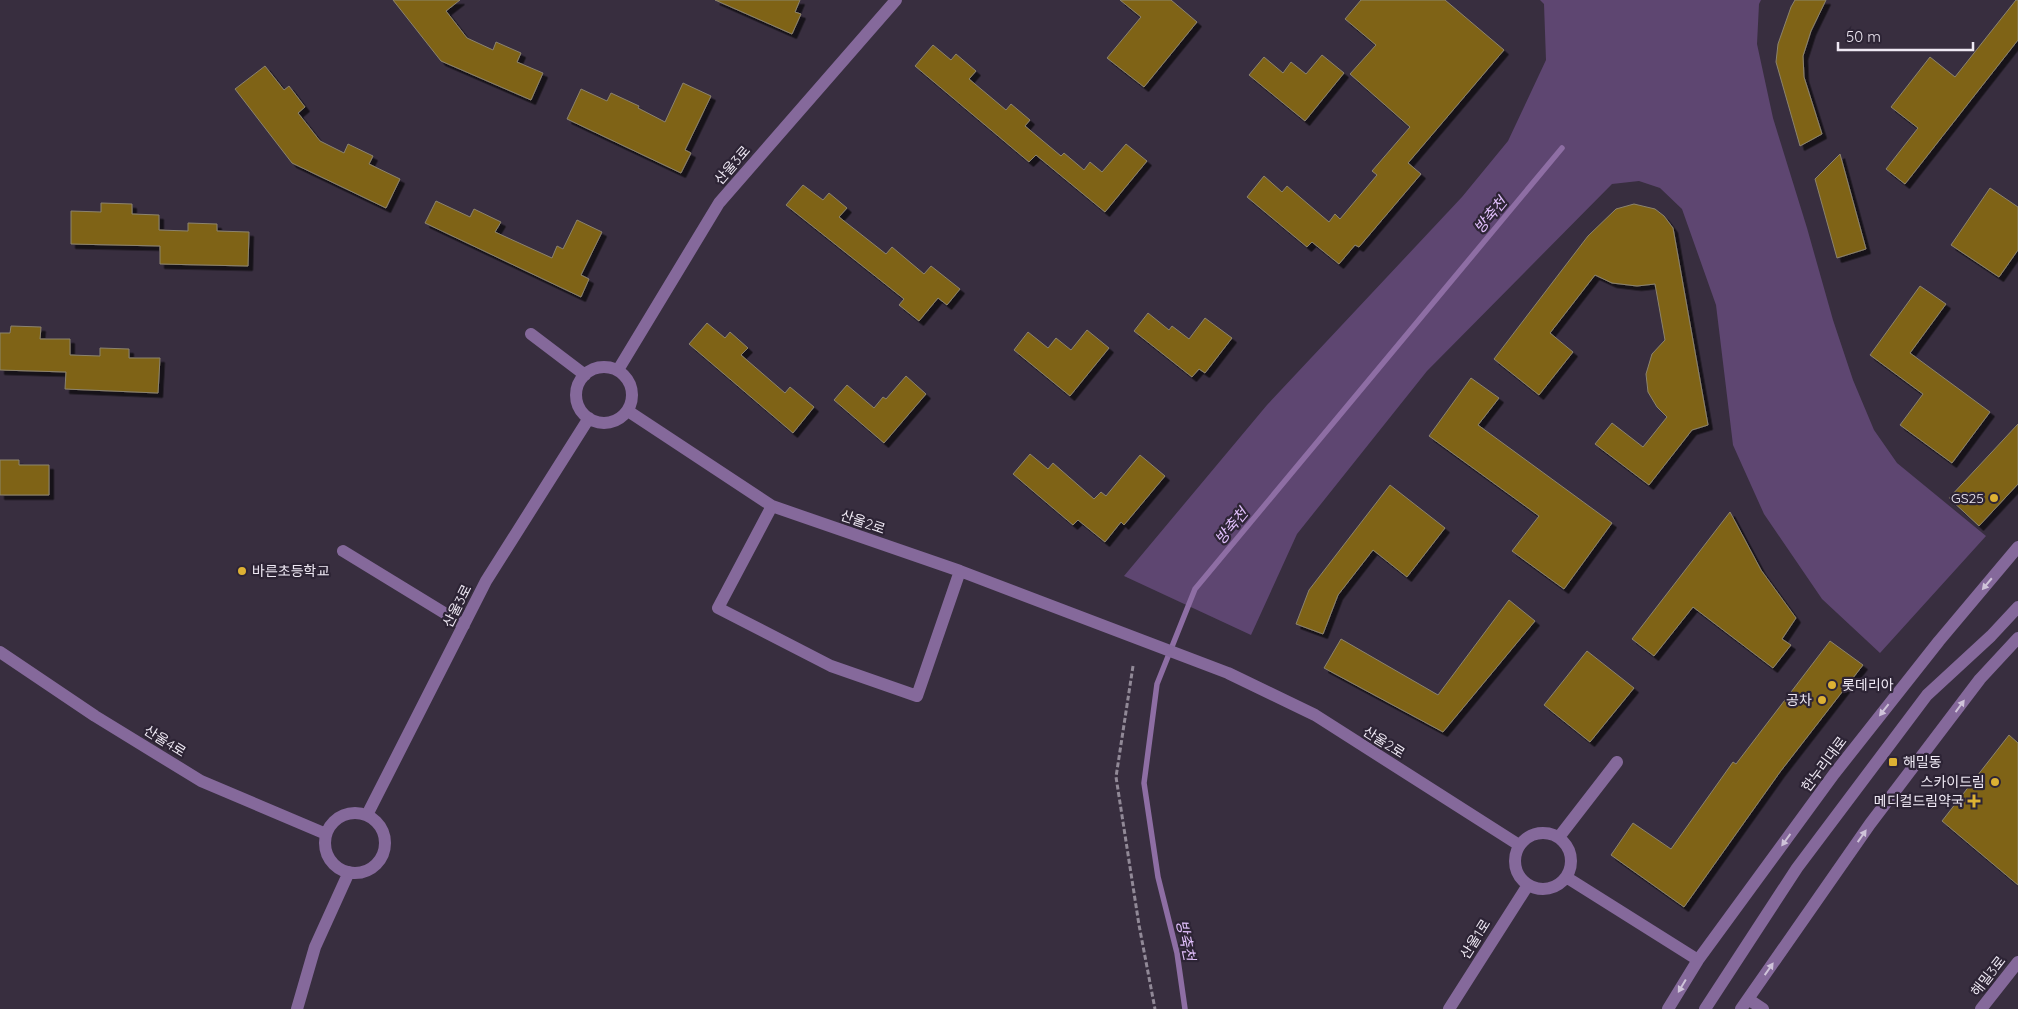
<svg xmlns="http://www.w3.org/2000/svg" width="2018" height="1009" viewBox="0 0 2018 1009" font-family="Quicksand,'Noto Sans KR',sans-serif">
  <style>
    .green { fill: #5e4671 }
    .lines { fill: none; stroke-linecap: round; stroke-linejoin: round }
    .stream { stroke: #8e6ea4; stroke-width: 5.5 }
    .building { fill: #7f6415; stroke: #8c836e; filter: url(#shadow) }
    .path { stroke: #918997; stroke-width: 3; stroke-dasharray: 5 2.5; stroke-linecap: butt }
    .minor { stroke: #85699b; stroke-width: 12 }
    .oneway { fill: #cfc3d9 }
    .poi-dot { fill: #ddb133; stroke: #2d2435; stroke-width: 2 }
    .labels { text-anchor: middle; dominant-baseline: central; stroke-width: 4.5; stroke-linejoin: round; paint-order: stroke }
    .street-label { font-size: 14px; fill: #efe9f4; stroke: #2d2435 }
    .poi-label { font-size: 14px; fill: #efe9f4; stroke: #2d2435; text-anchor: end }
    .water-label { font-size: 15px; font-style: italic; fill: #e3c1fe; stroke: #2d2435 }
  </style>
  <defs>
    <filter id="shadow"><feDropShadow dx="4.5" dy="4.5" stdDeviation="0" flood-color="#0009"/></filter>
  </defs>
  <rect width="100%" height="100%" fill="#382e3f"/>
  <!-- green -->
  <path class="green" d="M1540,0h221l-2,4 -2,40 16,74 34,110 26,92 20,60 21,50 23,33 89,73 -106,117 -58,-54 -58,-85 -31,-69 -17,-140 -34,-96 -22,-21 -21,-7 -27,3 -185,187 -130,163 -46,101 -127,-59 143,-171 195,-208 46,-56 38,-81 -2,-56z"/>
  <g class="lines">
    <!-- stream -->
    <path class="stream" d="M1185,1009l-8,-56 -19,-76 -14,-94 13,-99 38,-95 367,-441"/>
  </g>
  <!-- building -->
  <path class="building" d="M393,0h67l-14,11 21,27 26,12 3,-8 25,11 -4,9 26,11 -12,27 -90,-39z
    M715,0h85l-5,12 6,2 -9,20z
    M1120,0h51l26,22 -53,65 -37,-29 34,-41z
    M1361,0h84l59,50 -96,113 13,11 -62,73 -4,-2 -16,19 -27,-22 -5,5 -60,-50 17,-21 18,16 5,-6 42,36 6,-8 5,5 37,-44 -5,-4 38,-44 -60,-53 26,-29 -31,-26z
    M1795,0h31l-15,31 -8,25 1,21 18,57 -22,12 -24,-84 2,-18 13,-37z
    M2016,0h2v40l-113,144 -19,-15 32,-41 -27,-21 39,-50 25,20z
    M933,45l18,15 5,-6 20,17 -7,8 37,31 5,-6 19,16 -5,6 36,30 3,-3 20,17 6,-8 12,10 24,-28 21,17 -42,51 -69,-57 -7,7 -114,-96z
    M1322,55l22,18 -39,48 -56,-46 15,-18 19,16 8,-11 15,12z
    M265,66l19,24 5,-4 16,21 -7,6 22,28 24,12 4,-9 25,12 -4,8 31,15 -14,29 -94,-45 -57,-74z
    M683,83l28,13 -26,54 6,3 -10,20 -114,-54 14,-30 26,12 4,-8 28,13 -1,2 27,14z
    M1840,154l26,95 -29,9 -22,-79z
    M803,185l20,15 6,-7 18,15 -8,9 47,37 6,-7 32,27 7,-8 29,23 -13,16 -9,-7 -19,23 -20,-16 5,-6 -118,-94z
    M1990,188l28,19v43l-19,27 -48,-32z
    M436,201l34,16 4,-8 27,13 -6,10 57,26 5,-12 6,3 14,-29 25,12 -21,43 8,4 -8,18 -156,-74z
    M101,203l31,1v10l27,1v15l29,1v-8l29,1v7l32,1 -1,34 -88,-2v-18l-89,-2v-33l30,1z
    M1634,204l21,5 9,7 9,12 35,197 -16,5 -43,55 -54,-41 17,-21 31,24 24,-30 -10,-10 -9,-15 -2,-18 6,-20 13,-14 -10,-56 -18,2 -25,-3 -17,-8 -45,58 23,19 -34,43 -45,-36 94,-123 28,-27z
    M1920,286l26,18 -36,49 80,59 -38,51 -52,-38 23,-31 -53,-39z
    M1148,313l21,17 3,-4 17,13 16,-21 27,20 -27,35 -6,-4 -7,8 -58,-46z
    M707,323l18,15 5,-6 18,16 -7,7 44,38 5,-6 24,20 -21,26 -104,-89z
    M11,326l30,1 -1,12h30v16l30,1v-8l29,1v9h31l-2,35 -93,-4 1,-17 -66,-2v-37h10z
    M1087,330l22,18 -39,48 -56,-46 14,-18 20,16 8,-10 15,12z
    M906,376l20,18 -42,49 -50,-43 13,-15 27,23 9,-11 3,2z
    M1471,378l28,20 -21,27 134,98 -48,66 -52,-38 27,-35 -110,-80z
    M2018,424v60l-39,42 -30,-28z
    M1030,454l18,15 5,-6 41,36 7,-7 5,4 34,-41 25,21 -41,49 -3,-3 -16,20 -27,-22 -5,5 -60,-51z
    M0,460h19v5h30v30h-49z
    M1390,485l55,43 -38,49 -34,-27 -35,45 -15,39 -27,-10 13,-34z
    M1730,512l31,58 35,48 -14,21 9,6 -18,23 -80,-61 -39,49 -22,-17z
    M1509,600l26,21 -92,111 -119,-64 17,-29 97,56z
    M1830,641l33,24 -83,107 -96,135 -73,-52 22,-32 38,26 62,-87 3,2z
    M1587,651l47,37 -44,54 -46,-37z
    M2009,735l9,8v142l-76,-64z"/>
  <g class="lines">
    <!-- path -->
    <path class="path" d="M1133,666l-17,111 23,148 16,84"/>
    <!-- minor -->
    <path class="minor" d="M531,334l54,41
      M576 395a28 28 0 1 1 56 0a28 28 0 1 1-56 0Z
      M618,370l101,-167 177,-203
      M628,411l144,95 188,65 268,102 87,42 204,130
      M772,506l-54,102 113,58 86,30 43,-125
      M343,551l121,74
      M0,652l95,64 106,65 125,53
      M325 843a30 30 0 1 1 60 0a30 30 0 1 1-60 0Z
      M367,815l119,-234 103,-163
      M1515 861a28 28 0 1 1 56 0a28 28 0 1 1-56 0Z
      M1559,837l58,-75
      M1566,877l132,83
      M1748,999l15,10
      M297,1009l18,-62 34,-75
      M1449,1009l79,-124
      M1668,1009l30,-49 136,-186 105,-133 79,-94
      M1705,1009l92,-141 130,-173 64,-59 27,-29
      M1741,1009l129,-185 110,-145 38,-41
      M1981,1009l37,-47"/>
  </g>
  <!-- one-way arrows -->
  <defs><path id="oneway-solid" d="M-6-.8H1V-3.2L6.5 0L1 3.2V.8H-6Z" transform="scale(1.25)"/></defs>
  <g class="oneway">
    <use href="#oneway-solid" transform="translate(1987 584) rotate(130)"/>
    <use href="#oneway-solid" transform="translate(1960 706) rotate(-54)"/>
    <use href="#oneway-solid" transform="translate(1884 710) rotate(128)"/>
    <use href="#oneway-solid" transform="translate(1862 836) rotate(-55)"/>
    <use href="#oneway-solid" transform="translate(1786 840) rotate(126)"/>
    <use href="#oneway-solid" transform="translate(1769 969) rotate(-55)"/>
    <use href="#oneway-solid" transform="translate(1682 986) rotate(121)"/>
  </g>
  <!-- markers -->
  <g class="poi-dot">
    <circle cx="1994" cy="498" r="5"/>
    <circle cx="242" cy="571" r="5"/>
    <circle cx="1832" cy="685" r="5"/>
    <circle cx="1822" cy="700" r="5"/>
    <rect x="1888" y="757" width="10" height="10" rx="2.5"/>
    <circle cx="1995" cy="782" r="5"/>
    <path d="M1971.5 793.5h5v5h5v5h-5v5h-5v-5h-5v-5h5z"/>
  </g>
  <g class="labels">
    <!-- street labels -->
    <g class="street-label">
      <text transform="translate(732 165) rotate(-49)">산울3로</text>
      <text transform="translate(863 522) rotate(19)">산울2로</text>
      <text transform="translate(457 606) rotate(-63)">산울3로</text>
      <text transform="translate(165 741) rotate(32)">산울4로</text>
      <text transform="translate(1384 742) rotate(32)">산울2로</text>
      <text transform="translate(1824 764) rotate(-53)">한누리대로</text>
      <text transform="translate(1475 939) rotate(-58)">산울1로</text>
      <text transform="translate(1988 976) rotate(-52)">해밀3로</text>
    </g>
    <!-- poi labels -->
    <g class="poi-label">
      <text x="1984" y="498">GS25</text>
      <text x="252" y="571" text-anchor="start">바른초등학교</text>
      <text x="1842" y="685" text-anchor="start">롯데리아</text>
      <text x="1812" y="700">공차</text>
      <text x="1903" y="762" text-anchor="start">해밀동</text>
      <text x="1985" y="782">스카이드림</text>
      <text x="1964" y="801">메디컬드림약국</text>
    </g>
    <!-- water labels -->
    <g class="water-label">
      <text transform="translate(1490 215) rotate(-50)">방축천</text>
      <text transform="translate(1231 526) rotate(-50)">방축천</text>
      <text transform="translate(1186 940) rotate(78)">방축천</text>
    </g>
  </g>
  <!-- scale -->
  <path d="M1838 42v8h135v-8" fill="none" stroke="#efe9f4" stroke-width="2.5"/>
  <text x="1846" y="42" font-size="15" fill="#efe9f4" stroke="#2d2435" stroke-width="4" paint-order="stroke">50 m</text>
</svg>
